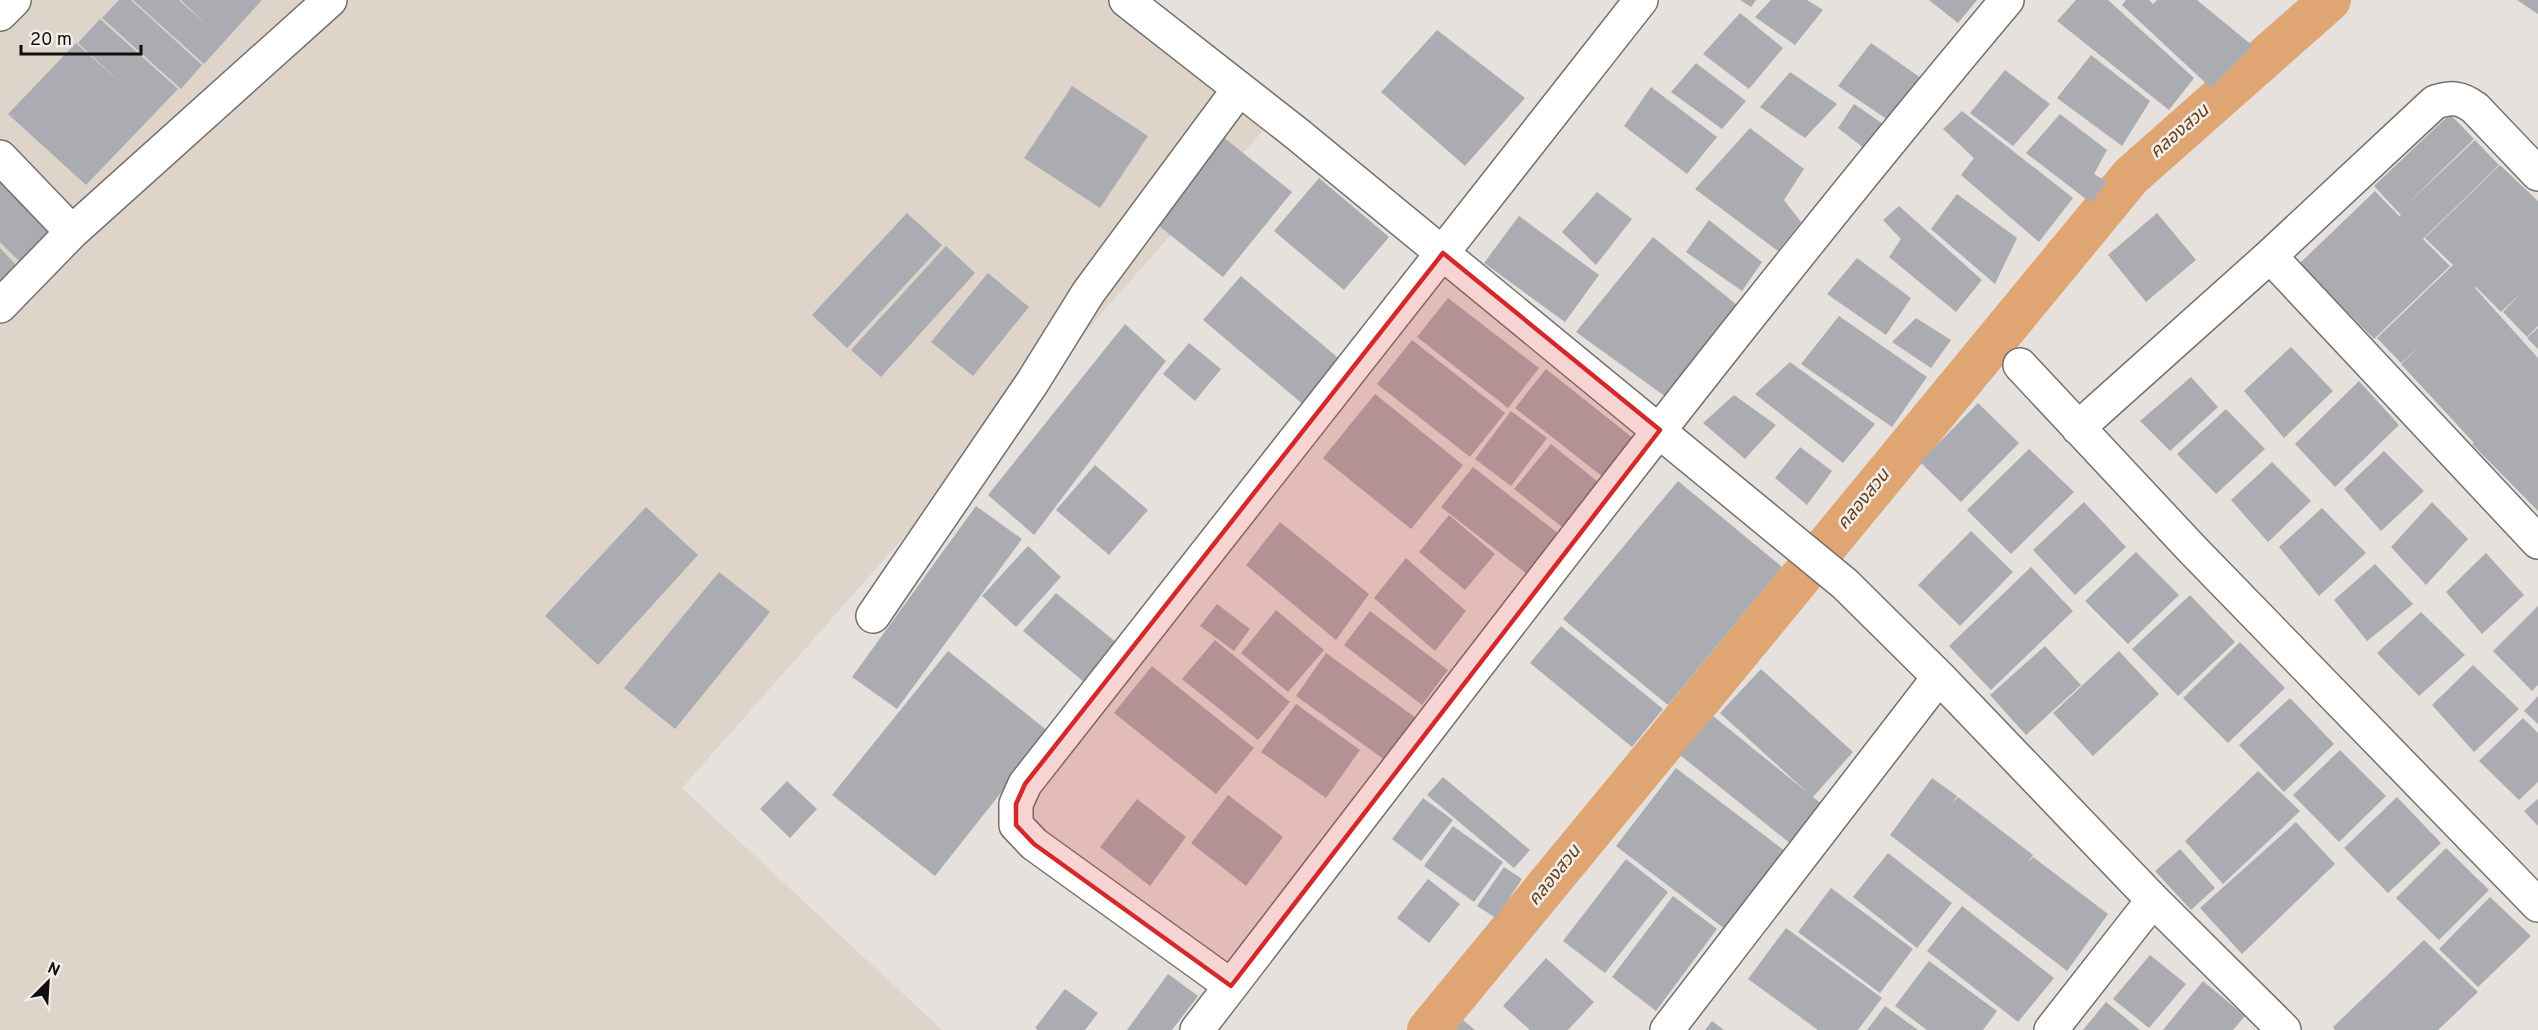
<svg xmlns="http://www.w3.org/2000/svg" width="2538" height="1030" viewBox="0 0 2538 1030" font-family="Overpass,'Noto Sans Thai',sans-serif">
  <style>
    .built { fill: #dfd4ca }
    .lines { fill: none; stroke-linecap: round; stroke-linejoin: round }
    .canal { stroke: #dfa674; stroke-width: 42 }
    .building { fill: #aaacb1 }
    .minor-casing { stroke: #74706d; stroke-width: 36 }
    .minor { stroke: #fff; stroke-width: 33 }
    .marked { fill: #d62828; fill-opacity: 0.2; stroke: #d62828; stroke-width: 4.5; stroke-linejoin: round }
    .labels { text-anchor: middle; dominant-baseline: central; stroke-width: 5; stroke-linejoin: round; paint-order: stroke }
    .water-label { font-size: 18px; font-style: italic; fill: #633d17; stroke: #f3eeea }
  </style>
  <rect width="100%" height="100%" fill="#e6e1dd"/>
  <!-- built -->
  <path class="built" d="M0,0h1135l141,116 -594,672 260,242h-942z"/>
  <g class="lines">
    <!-- canal -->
    <path class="canal" d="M1428,1030l703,-854 199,-176"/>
  </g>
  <!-- building -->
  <path class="building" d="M119,0h12l71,65 -21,24 -79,-71z
    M133,0h46l29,26 -27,-26h81l-58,64z
    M1740,0h16l-5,7z
    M1771,0h36l16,10 -28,35 -40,-28z
    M1929,0h48l-19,23z
    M2076,0h32l86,78 -25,32 -112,-89z
    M2126,0h23l4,4 4,-4h40l56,46 -42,42 -89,-83z
    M2517,0h21v14z
    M1740,13l43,35 -34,41 -46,-35z
    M100,19l78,70 -92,96 -78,-71 68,-71 46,41 -44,-41z
    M1437,30l88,68 -60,68 -84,-74z
    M1871,43l50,35 -30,44 -53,-36z
    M2091,55l59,46 -28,45 -65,-48z
    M1696,63l50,38 -24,28 -51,-37z
    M2005,70l45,34 -37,42 -43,-33z
    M1790,72l47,32 -32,34 -45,-31z
    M1072,86l76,50 -48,72 -76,-50z
    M1651,87l66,50 -30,37 -63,-48z
    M1854,104l32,22 -21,23 -27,-21z
    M1962,111l111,87 -34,44 -78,-67 13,-17 -31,-29z
    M2060,114l47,36 -13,24 13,8 -16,21 -65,-50z
    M2450,114l24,25 -73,71 74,-70 24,25 -76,74 27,27 -76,73 -75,-75 76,-73 24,25 2,-1 -27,-29z
    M1750,128l54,41 -20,31 17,22 -23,29 -83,-62z
    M1223,137l69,55 -69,85 -69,-55z
    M2500,165l38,36v125l-11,11 -24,-25 18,-19 -20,19 -25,-25 -1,1 63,70v153l-66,-67 2,-1 -73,-79 23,-21 -23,20 -24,-25 76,-73 -28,-27z
    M0,167l57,57 -36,39 -21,-21z
    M1319,178l70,59 -45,53 -70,-59z
    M1597,192l35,27 -36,46 -34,-33z
    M1957,194l60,44 -22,46 -64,-55z
    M1899,206l83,74 -26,32 -67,-55 12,-18 -18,-19z
    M907,213l35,32 -95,103 -35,-33z
    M2157,213l39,47 -50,42 -38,-47z
    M1519,216l80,59 -34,47 -81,-59z
    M1709,220l53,42 -20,29 -56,-39z
    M1653,237l84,68 -71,92 -90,-65z
    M946,246l29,27 -94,104 -30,-27z
    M0,248l21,22 -21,14z
    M1857,258l54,40 -25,37 -59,-41z
    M988,273l41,34 -56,69 -42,-34z
    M1241,276l102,86 -38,44 -102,-86z
    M1448,298l91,70 -31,40 -91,-71z
    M1839,316l88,61 -35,50 -91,-63z
    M1916,318l35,22 -20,28 -39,-26z
    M1125,324l41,37 -132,174 -46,-40z
    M2538,328v21l-11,-11z
    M1412,340l93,73 -35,44 -93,-73z
    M1189,343l32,26 -26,32 -32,-27z
    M2291,347l42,44 -49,47 -40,-47z
    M1790,362l85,62 -32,39 -88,-69z
    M1546,369l92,73 -30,39 -93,-73z
    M2191,377l27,30 -48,44 -30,-30z
    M2359,381l40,44 -64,62 -40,-43z
    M1375,394l88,71 -52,64 -88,-71z
    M1734,395l42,30 -31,34 -42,-36z
    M1978,403l41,40 -58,59 -41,-40z
    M2226,409l39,40 -49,45 -39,-40z
    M1511,411l36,27 -36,48 -36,-27z
    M1551,444l57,46 -37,44 -57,-45z
    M1800,447l32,24 -25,34 -32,-27z
    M2029,449l45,43 -63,62 -44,-44z
    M2384,451l40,40 -43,40 -37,-42z
    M2272,462l39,39 -43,41 -37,-42z
    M1095,465l53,45 -39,45 -53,-45z
    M1473,467l91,71 -32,40 -91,-71z
    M1678,481l104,86 -114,138 -105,-86z
    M2084,502l42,45 -51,48 -42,-45z
    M2432,502l36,37 -42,46 -35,-38z
    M976,506l46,33 -125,170 -45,-32z
    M646,507l52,48 -100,110 -53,-49z
    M2322,508l44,45 -47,43 -40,-49z
    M1449,515l46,39 -30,36 -46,-38z
    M1280,522l89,72 -33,46 -90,-75z
    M1971,531l42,41 -53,54 -42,-41z
    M1028,546l33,31 -45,50 -34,-31z
    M2136,552l43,43 -51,49 -43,-43z
    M2486,553l38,42 -42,39 -36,-42z
    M1406,558l60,53 -31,40 -61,-53z
    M2375,564l38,40 -46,37 -33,-41z
    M2031,567l42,44 -82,79 -42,-44z
    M719,572l51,40 -95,117 -51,-41z
    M1056,593l61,50 -33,39 -61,-51z
    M2190,595l45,47 -57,54 -46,-47z
    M1217,604l33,25 -16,22 -34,-25z
    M2538,606v79l-6,6 -39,-40z
    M1276,610l48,40 -36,42 -47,-39z
    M1370,611l78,59 -26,35 -78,-60z
    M2421,612l44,43 -46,41 -42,-43z
    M1561,626l102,83 -31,38 -102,-84z
    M1215,640l75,62 -32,38 -76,-61z
    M2240,642l45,46 -57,55 -45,-45z
    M2045,646l36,39 -55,50 -36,-40z
    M948,651l101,81 -114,144 -103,-81z
    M2119,651l40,43 -66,62 -40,-43z
    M1326,653l93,67 -30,43 -93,-67z
    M2473,665l46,44 -45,43 -42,-47z
    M1152,666l102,82 -38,46 -102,-81z
    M1761,669l92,83 -40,45 15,12 -32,39 -116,-93 33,-39 95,77 -88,-80z
    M2538,696v28l-14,-13z
    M2290,698l44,46 -50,48 -45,-47z
    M1296,704l64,46 -34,48 -65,-46z
    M2523,718l15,15v49l-19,18 -40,-39z
    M2340,750l46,46 -47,46 -46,-47z
    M1676,768l109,83 -60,78 -109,-83z
    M2258,771l42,40 -77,73 -38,-43z
    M1443,777l87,73 -16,18 -87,-73z
    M1932,778l25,18 -4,7 5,-6 75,58 -6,8 6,-6 75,57 -41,57 -177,-136z
    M787,781l30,28 -27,29 -30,-29z
    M1228,795l55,42 -37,49 -55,-43z
    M2397,797l44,46 -53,50 -44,-45z
    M1423,798l30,22 -32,41 -29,-22z
    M1137,799l49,38 -36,49 -50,-39z
    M2538,799v27l-14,-15z
    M2296,822l39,42 -93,90 -42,-46z
    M1453,826l50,36 -29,40 -50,-36z
    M2446,848l43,42 -50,50 -43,-42z
    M2180,849l35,39 -24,22 -36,-39z
    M1888,853l64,50 -35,45 -64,-51z
    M1626,859l42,33 -63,81 -42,-32z
    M1504,867l18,12 -26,39 -19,-12z
    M1428,879l32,25 -31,39 -32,-25z
    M1831,888l82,61 -33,44 -82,-61z
    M1673,896l44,33 -61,82 -44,-34z
    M2490,897l41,39 -53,51 -39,-38z
    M1962,906l92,72 -36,44 -91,-71z
    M1786,928l96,70 -24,32h-40l-70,-51z
    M2424,940l54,52 -40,38h-103l-2,-3z
    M2150,955l36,29 -37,44 -36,-29z
    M1546,958l48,44 -26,28h-38l-27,-24z
    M1929,961l68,50 -14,19h-56l-32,-24z
    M1168,974l30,22 -26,34h-45z
    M2203,981l42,35 -12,14h-70z
    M1065,989l33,24 -13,17h-47l-3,-2z
    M2106,1002l34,28h-57z
    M1885,1006l33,24h-51z
    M1463,1020l12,10h-20z
    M1712,1021l12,9h-19z"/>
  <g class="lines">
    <defs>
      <path id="minor" d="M1126,0l170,133 549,451 94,93 214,223 131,130
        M0,14l14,-14
        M0,157l72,75
        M2270,256l268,286
        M0,306l72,-74 258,-232
        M2020,365l172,184 346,356
        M2078,428l192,-172 165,-154c17,-5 25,-5 40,6l63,66
        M873,616l159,-233 56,-90 151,-204
        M1231,986l-197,-142 -18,-19v-21l9,-20 616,-784
        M1197,1030c267,-346 529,-696 810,-1030
        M1667,1030l272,-353
        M2051,1030l102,-130"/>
    </defs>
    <!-- minor casing -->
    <use href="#minor" class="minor-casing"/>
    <!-- minor -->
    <use href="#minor" class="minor"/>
  </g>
  <!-- marked area -->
  <path class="marked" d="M1443,253l217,177 -429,556 -197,-142 -18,-19v-21l9,-20z"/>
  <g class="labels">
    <!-- water labels -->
    <g class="water-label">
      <text transform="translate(2180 132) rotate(-41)">คลองสวน</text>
      <text transform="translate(1864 500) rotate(-51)">คลองสวน</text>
      <text transform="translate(1555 876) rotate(-51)">คลองสวน</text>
    </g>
  </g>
  <!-- north arrow -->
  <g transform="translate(48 982) rotate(24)" stroke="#f3eeea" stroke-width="4.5" paint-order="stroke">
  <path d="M0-4.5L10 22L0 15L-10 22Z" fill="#100f0d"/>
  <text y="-9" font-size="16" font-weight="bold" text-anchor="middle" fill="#100f0d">N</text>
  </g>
  <!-- scale -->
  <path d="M21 45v9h120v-9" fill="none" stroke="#100f0d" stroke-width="3"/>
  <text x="30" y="45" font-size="18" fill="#100f0d" stroke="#f3eeea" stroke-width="4.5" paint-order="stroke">20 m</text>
</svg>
